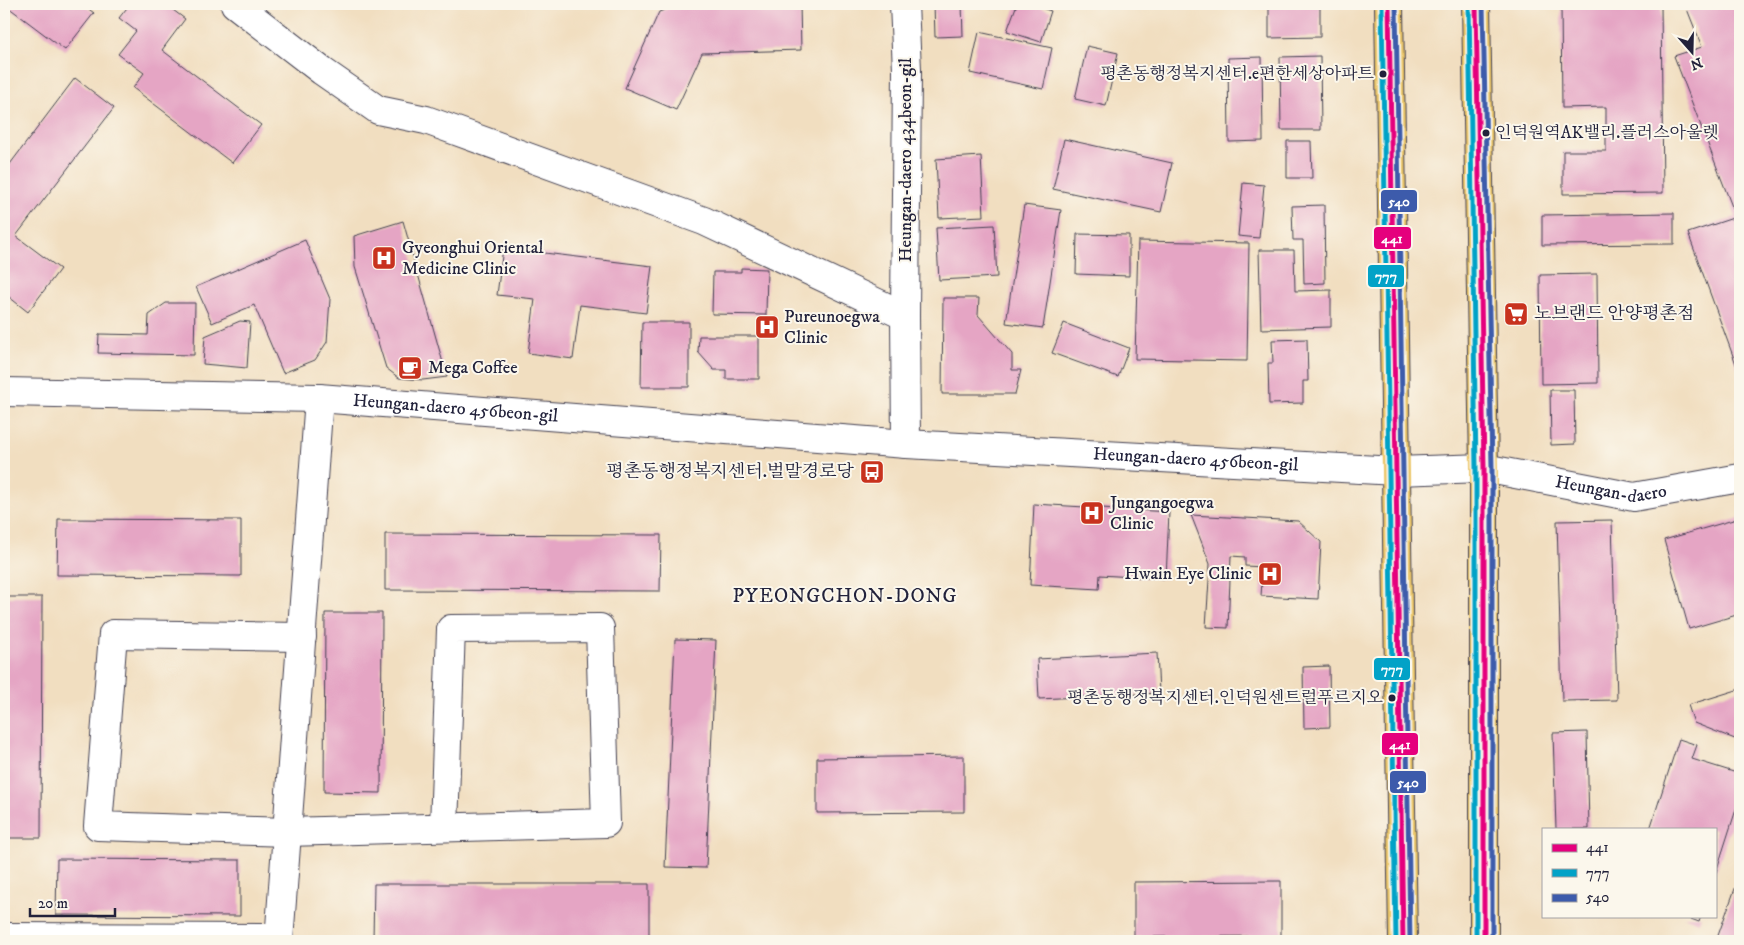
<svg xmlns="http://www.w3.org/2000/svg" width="1744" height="945" viewBox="0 0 1744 945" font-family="'IM FELL DW Pica','Noto Serif KR',serif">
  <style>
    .building { fill: #e5a5c4 }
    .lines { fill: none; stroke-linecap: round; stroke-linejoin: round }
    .minor-casing { stroke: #413e4f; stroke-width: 30 }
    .major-casing { stroke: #413e4f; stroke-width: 30 }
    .minor { stroke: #fff; stroke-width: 28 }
    .major { stroke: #ebc669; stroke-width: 28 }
    .bus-1-casing { stroke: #fbf7ec; stroke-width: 9 }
    .bus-2-casing { stroke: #fbf7ec; stroke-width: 9 }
    .bus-3-casing { stroke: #fbf7ec; stroke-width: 9 }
    .bus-1 { stroke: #e5007d; stroke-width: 5 }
    .bus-2 { stroke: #02a2c7; stroke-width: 5 }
    .bus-3 { stroke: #3d5bab; stroke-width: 5 }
    .bus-dot { fill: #22223b; stroke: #fbf7ec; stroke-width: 2 }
    .labels { text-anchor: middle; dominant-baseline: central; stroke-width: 4; stroke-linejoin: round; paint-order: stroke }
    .bus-label { font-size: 17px; fill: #22223b; stroke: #fbf7ec; text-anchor: end }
    .street-label { font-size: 18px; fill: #22223b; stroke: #fbf7ec }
    .poi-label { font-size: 18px; fill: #22223b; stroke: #fbf7ec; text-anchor: start }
    .quarter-label { font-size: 20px; letter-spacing: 1px; fill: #22223b; stroke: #fbf7ec }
    .line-badge { stroke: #fbf7ec; stroke-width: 2 }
    .badge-label { font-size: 14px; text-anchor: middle; font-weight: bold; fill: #fff }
  </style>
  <rect width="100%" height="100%" fill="#fbf7ec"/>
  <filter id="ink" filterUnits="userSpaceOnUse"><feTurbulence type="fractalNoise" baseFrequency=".02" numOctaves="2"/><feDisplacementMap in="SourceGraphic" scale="10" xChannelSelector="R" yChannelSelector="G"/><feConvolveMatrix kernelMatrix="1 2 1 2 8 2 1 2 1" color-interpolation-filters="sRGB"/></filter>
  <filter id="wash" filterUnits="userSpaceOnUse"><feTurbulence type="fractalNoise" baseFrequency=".0096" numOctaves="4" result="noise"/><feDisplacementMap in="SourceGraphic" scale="20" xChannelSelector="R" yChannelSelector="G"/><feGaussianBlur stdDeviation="1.12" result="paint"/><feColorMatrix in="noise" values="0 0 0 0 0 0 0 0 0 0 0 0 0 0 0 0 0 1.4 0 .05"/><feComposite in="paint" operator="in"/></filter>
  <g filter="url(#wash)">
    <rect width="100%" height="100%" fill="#f1dec0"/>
    <g id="blocks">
      <!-- building -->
      <path class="building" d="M4,4h78l12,9 -29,37z
        M130,4h35l20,15 -23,31 99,75 -29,38 -99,-75 11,-15 -26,-19 18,-23 -17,-13z
        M680,4h120l1,46 -99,3 -26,57 -51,-22 34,-76z
        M934,4h28l1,32 -28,1z
        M1017,4h12l22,7 -10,31 -34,-11z
        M1279,4h41v33l-51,1v-33h10z
        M1561,4h100l2,189 -100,1v-43h43v-44l-44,1z
        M1685,4h55v371l-52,-142 48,-16 -62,-161 28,-9z
        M979,32l73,16 -9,41 -73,-16z
        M1087,46l31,7 -12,53 -31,-7z
        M1320,56l1,74h-40l-1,-73z
        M1262,57l1,84 -34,1 -1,-84z
        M75,78l39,30 -98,128 44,33 -32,43 -24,-19v-121z
        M1064,139l108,24 -11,49 -108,-23z
        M1287,141h24l1,37h-25z
        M981,156l3,60 -45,2 -3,-59z
        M1243,183l21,2 -5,53 -21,-2z
        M1024,205l37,5 -18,118 -37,-5z
        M1324,205l1,78 -21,1 -1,-44h-10l-1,-34z
        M1674,213v31l-132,1v-30z
        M403,221l44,156 -24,3 -24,-2 -13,-10 -31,-101 -1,-31z
        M994,225l3,52 -58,3 -3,-52z
        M1077,234l52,1v41l-53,-2z
        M305,240l25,59 -3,43 -12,18 -32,13 -29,-68 -42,18 -16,-36z
        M1138,241l111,2 -2,118 -112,-2z
        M503,248l149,18 -6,47 -66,-8 -7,54 -45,-6 7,-54 -38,-4z
        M1259,250h35l1,41 36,-1v37l-70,2z
        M741,268l26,1 -1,46 -54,-1 1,-42h28z
        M1597,274l1,109 -57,1 -1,-109z
        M943,298h36l-1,17 34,39v16h9l-6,24h-73z
        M166,303h29l-1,52 -96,-2 1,-19 49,1 1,-20z
        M240,321l10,1 -3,46 -44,-4 2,-28z
        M642,322h47v65h-48z
        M1064,323l65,25 -11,29 -66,-24z
        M699,336h60v43h-33v-9h-12l-16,-18z
        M1307,339l1,42h-5v22l-34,1 -1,-41h5l-1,-23z
        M1550,390h24l1,54 -24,1z
        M1034,504l135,8 -3,67 -66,-4 -1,14 -69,-4z
        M1191,515l107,6 23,21 -3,57 -57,-3 2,-29 -18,-1v-9l-14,-1 -3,72 -22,-1 4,-63z
        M1740,518v96l-51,15 -25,-89z
        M58,519l183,1v56l-184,-1z
        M1612,520l5,180 -55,1 -5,-180z
        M385,534l276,1 -1,56 -275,-1z
        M4,597h38l-1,241h-37z
        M325,613h57l-1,180 -57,-1z
        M675,639l41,1 -10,228 -41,-1z
        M1157,653l2,40 -120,6 -2,-40z
        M1329,666l1,61 -26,1 -1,-61z
        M1740,689v52l-46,-18 -6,-18z
        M1587,732l2,97h-33l-3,-96z
        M1679,739l18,6 -5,14 48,15v23l-24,75 -1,-43h-65z
        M964,756v56l-147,1v-55z
        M57,859l183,1v56l-184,-1z
        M1740,875v66h-24z
        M1281,881v55l-147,1v-55z
        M374,884h275v57l-276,-1z
        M1683,916h18l-2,6z"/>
    </g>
  </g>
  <g filter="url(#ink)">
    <use href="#blocks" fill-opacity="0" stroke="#413e4f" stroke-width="1"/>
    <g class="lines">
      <defs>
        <g id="minor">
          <path d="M235,4l87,67 56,39 48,10 278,101 201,95"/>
          <path d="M904,4l3,66 -2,246 1,128"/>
          <path id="s1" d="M4,392l315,6 587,46 490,27 88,-3 150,29 106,-19"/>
          <path d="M302,637l-189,-3 -15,192 189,6 319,-9 -6,-195 -149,1 -7,198"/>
          <path d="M4,937l275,1"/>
          <path d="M279,941l40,-543"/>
        </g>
        <path id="major" d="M1389,4l14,937
          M1476,4l8,464v473"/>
      </defs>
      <!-- minor casing -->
      <use href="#minor" class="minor-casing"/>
      <!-- major casing -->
      <use href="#major" class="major-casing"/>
      <!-- minor -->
      <use href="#minor" class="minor"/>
      <!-- major -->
      <use href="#major" class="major"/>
      <defs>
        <path id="bus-1" d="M1389,4l14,937
          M1476,4l8,464v473"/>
        <path id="bus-2" d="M1382,4l14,937
          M1469,4l7,464v473"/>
        <path id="bus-3" d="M1396,4l14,937
          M1483,4l9,464v473"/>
      </defs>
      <!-- bus-1 casing -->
      <use href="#bus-1" class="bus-1-casing"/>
      <!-- bus-2 casing -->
      <use href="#bus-2" class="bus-2-casing"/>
      <!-- bus-3 casing -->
      <use href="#bus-3" class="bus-3-casing"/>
      <!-- bus-1 -->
      <use href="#bus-1" class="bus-1"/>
      <!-- bus-2 -->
      <use href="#bus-2" class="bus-2"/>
      <!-- bus-3 -->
      <use href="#bus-3" class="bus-3"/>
    </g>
  </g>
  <!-- icons -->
  <defs>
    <symbol id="hospital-square" viewBox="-11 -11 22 22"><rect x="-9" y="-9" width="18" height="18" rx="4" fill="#c8321e" stroke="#fbf7ec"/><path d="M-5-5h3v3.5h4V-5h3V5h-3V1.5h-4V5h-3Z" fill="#fff"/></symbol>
    <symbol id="supermarket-square" viewBox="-11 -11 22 22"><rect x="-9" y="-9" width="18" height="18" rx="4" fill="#c8321e" stroke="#fbf7ec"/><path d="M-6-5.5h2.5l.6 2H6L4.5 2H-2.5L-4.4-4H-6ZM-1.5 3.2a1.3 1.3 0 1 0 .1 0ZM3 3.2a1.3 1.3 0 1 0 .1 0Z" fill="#fff"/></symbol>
    <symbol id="cafe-square" viewBox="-11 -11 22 22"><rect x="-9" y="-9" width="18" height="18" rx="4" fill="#c8321e" stroke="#fbf7ec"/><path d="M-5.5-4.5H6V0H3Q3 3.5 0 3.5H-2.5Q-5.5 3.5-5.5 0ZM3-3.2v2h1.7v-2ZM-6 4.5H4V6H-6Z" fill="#fff"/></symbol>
    <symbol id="bus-square" viewBox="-11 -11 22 22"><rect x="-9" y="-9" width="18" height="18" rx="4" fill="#c8321e" stroke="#fbf7ec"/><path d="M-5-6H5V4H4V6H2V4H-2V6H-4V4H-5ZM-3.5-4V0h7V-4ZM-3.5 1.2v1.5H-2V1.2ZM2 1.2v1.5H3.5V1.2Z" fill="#fff"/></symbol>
  </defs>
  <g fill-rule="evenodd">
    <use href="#hospital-square" x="370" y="244" width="28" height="28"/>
    <use href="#supermarket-square" x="1502" y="300" width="28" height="28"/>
    <use href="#hospital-square" x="753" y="313" width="28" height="28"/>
    <use href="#cafe-square" x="396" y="354" width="28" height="28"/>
    <use href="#bus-square" x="858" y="458" width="28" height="28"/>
    <use href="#hospital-square" x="1078" y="499" width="28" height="28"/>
    <use href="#hospital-square" x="1256" y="560" width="28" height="28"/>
  </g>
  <!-- markers -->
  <g class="bus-dot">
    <circle cx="1383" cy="74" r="4.5"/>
    <circle cx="1486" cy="133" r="4.5"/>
    <circle cx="1392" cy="698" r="4.5"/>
  </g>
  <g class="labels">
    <!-- bus labels -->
    <g class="bus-label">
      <text x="1374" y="74">평촌동행정복지센터.e편한세상아파트</text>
      <text x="1495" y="133" text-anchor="start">인덕원역AK밸리.플러스아울렛</text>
      <text x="1383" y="698">평촌동행정복지센터.인덕원센트럴푸르지오</text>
    </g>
    <!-- street labels -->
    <g class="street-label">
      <text transform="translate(906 160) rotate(-90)">Heungan-daero 434beon-gil</text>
      <text stroke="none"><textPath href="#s1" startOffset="452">Heungan-daero 456beon-gil</textPath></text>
      <text stroke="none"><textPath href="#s1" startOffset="1194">Heungan-daero 456beon-gil</textPath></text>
      <text stroke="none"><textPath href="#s1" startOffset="1612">Heungan-daero</textPath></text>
    </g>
    <!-- poi labels -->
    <g class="poi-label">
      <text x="402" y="248">Gyeonghui Oriental<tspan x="402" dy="21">Medicine Clinic</tspan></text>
      <text x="1534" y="314">노브랜드 안양평촌점</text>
      <text x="784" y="317">Pureunoegwa<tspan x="784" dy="21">Clinic</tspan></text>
      <text x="428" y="368">Mega Coffee</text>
      <text x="854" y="472" text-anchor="end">평촌동행정복지센터.벌말경로당</text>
      <text x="1110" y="503">Jungangoegwa<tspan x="1110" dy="21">Clinic</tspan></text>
      <text x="1252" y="574" text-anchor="end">Hwain Eye Clinic</text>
    </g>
    <!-- quarter labels -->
    <g class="quarter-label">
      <text x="845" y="596">PYEONGCHON-DONG</text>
    </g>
  </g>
  <g class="line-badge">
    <rect x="1380" y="189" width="38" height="24" rx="5" fill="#3d5bab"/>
    <rect x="1373" y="226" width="39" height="24" rx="5" fill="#e5007d"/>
    <rect x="1367" y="264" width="38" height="24" rx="5" fill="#02a2c7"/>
    <rect x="1373" y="657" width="38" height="24" rx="5" fill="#02a2c7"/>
    <rect x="1381" y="732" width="38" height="24" rx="5" fill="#e5007d"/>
    <rect x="1389" y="770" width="38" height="24" rx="5" fill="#3d5bab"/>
  </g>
  <g class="badge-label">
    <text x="1399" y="206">540</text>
    <text x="1392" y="243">441</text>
    <text x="1386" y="281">777</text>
    <text x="1392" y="674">777</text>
    <text x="1400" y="749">441</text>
    <text x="1408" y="787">540</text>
  </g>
  <!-- margin -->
  <rect width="1744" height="945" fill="none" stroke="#fbf7ec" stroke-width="20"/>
  <!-- legend -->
  <rect x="1542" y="828" width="175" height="90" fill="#fbf7ec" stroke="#a4a2a5"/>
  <rect x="1552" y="844" width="25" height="8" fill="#e5007d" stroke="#a4a2a5"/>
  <text x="1586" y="852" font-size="15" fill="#22223b">441</text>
  <rect x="1552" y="869" width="25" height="8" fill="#02a2c7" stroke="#a4a2a5"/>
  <text x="1586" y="878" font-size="15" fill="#22223b">777</text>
  <rect x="1552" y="894" width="25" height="8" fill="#3d5bab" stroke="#a4a2a5"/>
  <text x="1586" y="902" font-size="15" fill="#22223b">540</text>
  <!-- north arrow -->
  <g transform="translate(1692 52) rotate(160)" stroke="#fbf7ec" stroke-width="4" paint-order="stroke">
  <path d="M0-4L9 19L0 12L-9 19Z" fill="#22223b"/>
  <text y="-8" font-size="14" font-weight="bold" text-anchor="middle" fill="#22223b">N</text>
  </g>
  <!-- scale -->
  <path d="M30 908v8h85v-8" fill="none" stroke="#22223b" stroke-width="2.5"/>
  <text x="38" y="908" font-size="15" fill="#22223b" stroke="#fbf7ec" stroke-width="4" paint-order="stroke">20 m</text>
</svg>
